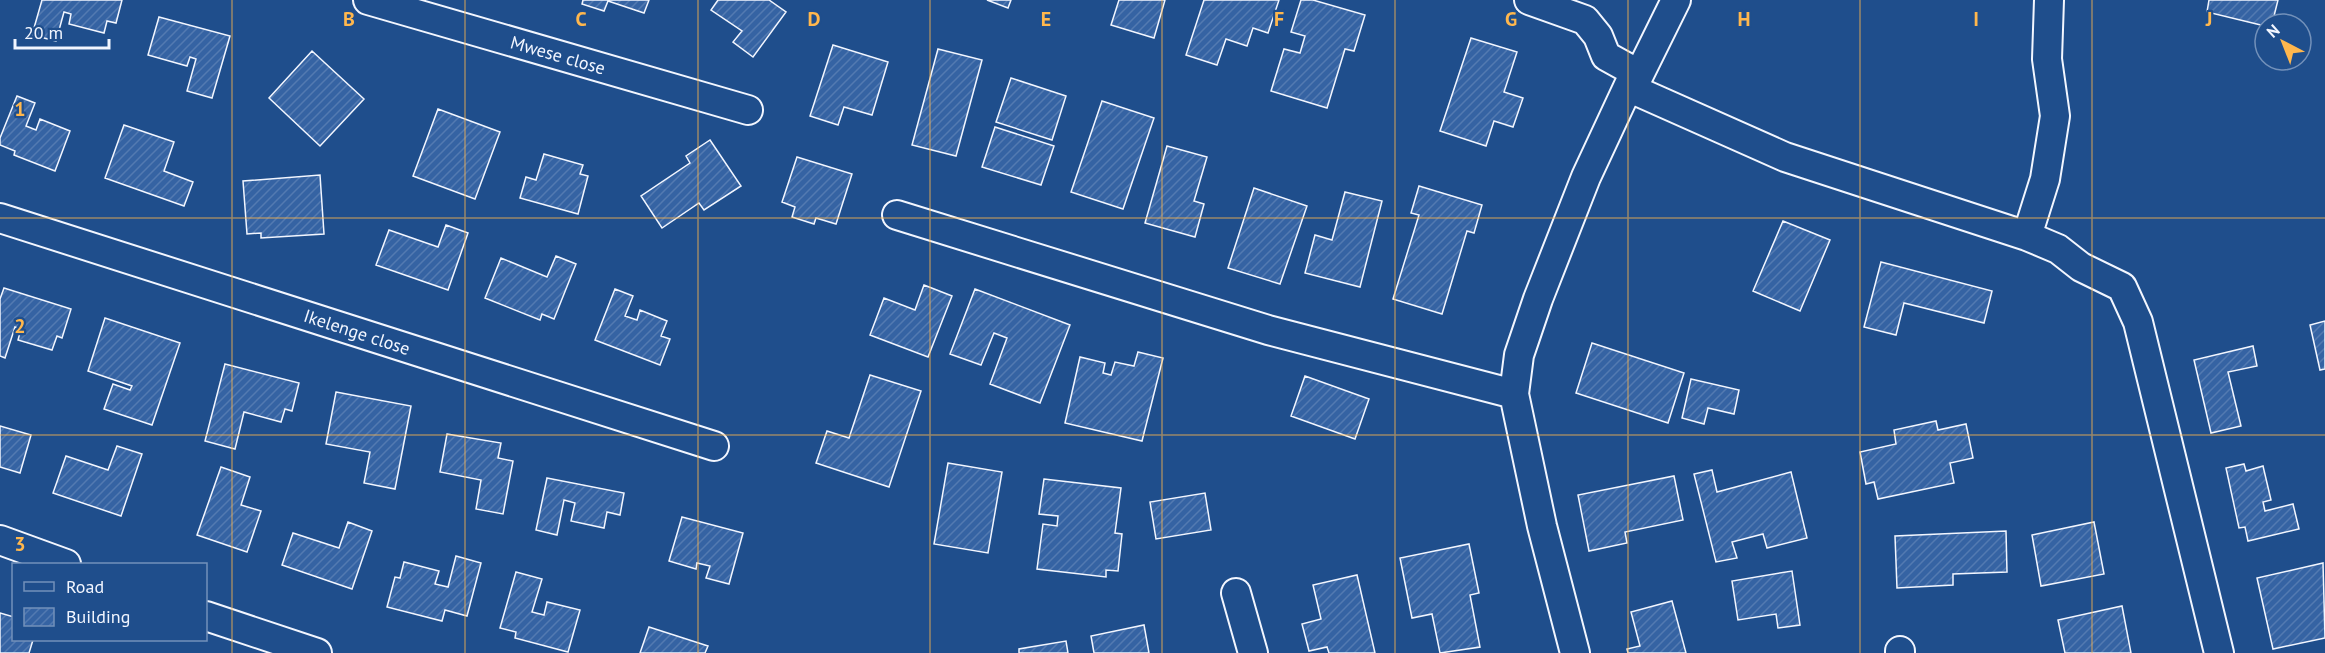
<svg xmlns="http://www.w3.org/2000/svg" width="2325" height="653" viewBox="0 0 2325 653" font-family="'PT Sans',sans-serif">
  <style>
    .building { fill: url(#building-hatch); stroke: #f2f6ff; stroke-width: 1.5 }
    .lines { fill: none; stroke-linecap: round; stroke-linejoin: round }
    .minor-casing { stroke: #f2f6ff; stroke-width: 32 }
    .minor { stroke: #1f4e8c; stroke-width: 28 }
    .grid { fill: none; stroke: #ffb74d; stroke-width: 1.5; stroke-opacity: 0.55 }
    .labels { text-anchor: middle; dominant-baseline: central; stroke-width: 4.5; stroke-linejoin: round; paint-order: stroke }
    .street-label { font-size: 18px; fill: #f2f6ff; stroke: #1f4e8c }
    .grid-label { font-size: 20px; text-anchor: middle; font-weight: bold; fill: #ffb74d; stroke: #1f4e8c; stroke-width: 4.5; stroke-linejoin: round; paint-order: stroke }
  </style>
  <defs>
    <pattern id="building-hatch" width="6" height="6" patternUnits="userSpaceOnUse" patternTransform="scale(1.5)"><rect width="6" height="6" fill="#3563a3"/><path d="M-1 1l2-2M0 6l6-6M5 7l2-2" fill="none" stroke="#537ab1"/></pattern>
  </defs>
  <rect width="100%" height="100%" fill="#1f4e8c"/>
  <!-- building -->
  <path class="building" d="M42,0h80l-6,23 -9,-2 -3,12 -35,-9 2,-10 -7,-2 -8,29 -24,-6z
    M583,0h66l-5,13 -36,-12 -4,10 -22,-7z
    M718,0h51l17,12 -33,45 -20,-15 9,-11 -31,-21z
    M987,0h24l-3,8z
    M1119,0h46l-11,38 -43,-13z
    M1204,0h75l-11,33 -15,-5 -6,18 -21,-7 -9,26 -31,-10z
    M1301,0h12l52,15 -11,36 -9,-2 -18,59 -56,-17 13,-42 16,4 5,-17 -14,-4z
    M2209,0h69l-6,24h-7v2l-58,-14z
    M159,17l71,19 -18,62 -25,-7 9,-32 -6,-2 -3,9 -39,-11z
    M1471,38l46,14 -13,40 19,6 -10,29 -19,-6 -8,25 -46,-15z
    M833,45l55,17 -16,53 -28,-8 -6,18 -28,-9z
    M938,49l44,11 -26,96 -44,-11z
    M312,51l52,48 -44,47 -51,-48z
    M1011,78l55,18 -14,44 -56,-18z
    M17,96l18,7 -9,23 10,4 4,-11 30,12 -15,40 -41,-16 1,-4 -15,-6v-7z
    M1102,101l52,17 -31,91 -52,-17z
    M438,109l62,23 -25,67 -62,-23z
    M124,125l50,17 -10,29 29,11 -9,24 -79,-28z
    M995,127l59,19 -13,39 -59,-18z
    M710,140l31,46 -37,24 -5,-7 -37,25 -21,-32 49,-33 -4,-7z
    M1167,146l40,11 -13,44 10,3 -9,33 -50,-14z
    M544,154l39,11 -3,9 8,2 -10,38 -58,-16 6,-21 10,3z
    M797,157l55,17 -16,50 -20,-6 -2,6 -22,-7 3,-10 -13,-5z
    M320,175l4,59 -63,4v-5l-14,1 -4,-53z
    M1419,186l63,19 -8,28 -7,-2 -25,83 -49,-15 26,-84 -8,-2z
    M1254,188l53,18 -27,78 -52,-16z
    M1345,192l37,9 -22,86 -55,-14 10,-38 17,5z
    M1783,221l47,19 -30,71 -47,-20z
    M446,225l22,8 -20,57 -72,-25 13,-35 49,17z
    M556,256l20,8 -22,55 -12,-5 -2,6 -55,-22 16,-40 46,19z
    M1881,262l111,29 -8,32 -80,-20 -8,32 -32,-8z
    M924,285l28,11 -24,61 -58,-22 14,-37 31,12z
    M4,288l67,21 -9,29 -5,-2 -5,14 -34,-10 3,-11 -6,-2 -10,31 -5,-2v-57z
    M615,289l18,7 -8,20 12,4 3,-10 27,11 -6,15 9,3 -10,26 -65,-25z
    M975,289l95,36 -30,78 -50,-19 17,-46 -13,-5 -13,32 -31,-11z
    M105,318l75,25 -28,82 -48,-16 9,-25 17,6 2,-4 -44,-15z
    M2325,321v48l-5,1 -10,-45z
    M1592,343l92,30 -16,50 -92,-30z
    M2253,346l4,20 -29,6 13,54 -30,7 -17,-73z
    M1138,352l25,6 -21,83 -77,-18 15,-66 25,6 -2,10 8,2 4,-13 19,4z
    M225,364l74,19 -7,28 -7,-2 -4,13 -37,-10 -9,37 -30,-8z
    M870,375l51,16 -32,96 -73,-24 11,-32 22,7z
    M1305,376l64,23 -14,40 -64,-23z
    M1691,379l48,11 -5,24 -26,-6 -4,16 -22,-6z
    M336,392l75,14 -16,83 -31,-6 6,-31 -44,-8z
    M1936,421l2,9 28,-6 7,34 -23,5 4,20 -76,16 -4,-17 -8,2 -6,-32 36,-8 -2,-14z
    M0,426l31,9 -11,38 -20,-6z
    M447,434l54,9 -3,15 15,3 -10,53 -27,-5 5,-29 -41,-8z
    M117,446l25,8 -21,62 -68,-23 13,-37 42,14z
    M948,463l54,9 -14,81 -54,-9z
    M2244,464l2,7 17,-5 8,34 -8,2 2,9 28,-7 6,25 -51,12 -3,-14 -6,1 -13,-60z
    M221,467l29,10 -9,28 20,6 -14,41 -50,-17z
    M1712,470l5,22 74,-20 16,66 -40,10 -4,-14 -31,8 5,16 -21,4 -22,-88z
    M1674,476l9,44 -58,12 2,11 -38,8 -11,-56z
    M547,478l77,15 -4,22 -13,-3 -3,16 -33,-7 4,-18 -11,-3 -7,35 -21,-5z
    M1044,479l77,9 -6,45 7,1 -4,37 -12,-1v7l-69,-8 6,-45 14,2 1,-10 -19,-2z
    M1205,493l6,37 -55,9 -6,-37z
    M682,517l61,16 -14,51 -23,-6 4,-12 -13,-3 -1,6 -27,-8z
    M348,522l24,9 -20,58 -70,-24 11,-32 46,15z
    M2094,522l10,52 -63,12 -9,-51z
    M2006,531l1,41 -54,2v11l-56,3 -2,-52z
    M1469,544l10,49 -9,2 10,52 -40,6 -8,-39 -20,4 -12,-60z
    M456,556l25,7 -14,53 -22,-6 -3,11 -55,-14 8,-30 5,1 4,-16 35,9 -4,13 13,3z
    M2323,563l2,75 -52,11 -16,-71z
    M1792,571l8,54 -22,3 -2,-14 -38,6 -6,-39z
    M516,572l26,7 -10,33 12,3 3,-13 33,8 -12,42 -53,-14 1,-6 -16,-4z
    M1357,575l18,78h-46l-2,-6 -18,4 -7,-27 19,-5 -8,-34z
    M1672,601l14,52h-58l-1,-4 13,-3 -9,-34z
    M2122,606l9,47h-66l-7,-33z
    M0,613l14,4v23h19l-4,13h-29z
    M1144,625l5,28h-55l-3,-17z
    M649,627l59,19 -3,7h-65z
    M1066,641l2,12h-49v-4z"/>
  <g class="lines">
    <defs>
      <path id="minor" d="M368,0l380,110
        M1529,0l56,20 13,16 8,20 29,16 -3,17 153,68 242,79 31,13 23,18 41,20 16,35 81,331
        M1632,89l44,-89
        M897,215l371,115 246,64
        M0,218l714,228
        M2027,236l18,-57 10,-63 -8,-57 2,-59
        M0,540l66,24
        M1236,593l17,60
        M206,616l111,37
        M1900,651v2
        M1575,653l-33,-127 -28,-132 5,-39 19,-56 48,-122 49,-105"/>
    </defs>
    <!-- minor casing -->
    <use href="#minor" class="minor-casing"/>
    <!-- minor -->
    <use href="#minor" class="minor"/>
  </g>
  <!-- grid -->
  <path class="grid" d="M232,0v653M465,0v653M698,0v653M930,0v653M1162,0v653M1395,0v653M1628,0v653M1860,0v653M2092,0v653M0,218h2325M0,435h2325"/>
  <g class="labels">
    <!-- street labels -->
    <g class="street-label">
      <text transform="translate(558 55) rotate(16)">Mwese close</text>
      <text transform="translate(357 332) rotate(18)">Ikelenge close</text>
    </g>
  </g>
  <g class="grid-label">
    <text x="349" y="26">B</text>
    <text x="581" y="26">C</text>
    <text x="814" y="26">D</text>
    <text x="1046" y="26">E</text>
    <text x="1279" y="26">F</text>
    <text x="1511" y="26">G</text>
    <text x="1744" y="26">H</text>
    <text x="1976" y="26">I</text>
    <text x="2209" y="26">J</text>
    <text x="20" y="116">1</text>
    <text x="20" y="333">2</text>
    <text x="20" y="551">3</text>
  </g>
  <!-- legend -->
  <rect x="12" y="563" width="195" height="78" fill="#1f4e8c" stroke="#7391ba" stroke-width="1.5"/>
  <rect x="24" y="582" width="30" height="9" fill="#1f4e8c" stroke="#7391ba" stroke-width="1.5"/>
  <text x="66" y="593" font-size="18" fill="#f2f6ff">Road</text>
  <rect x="24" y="608" width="30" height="18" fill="url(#building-hatch)" stroke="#7391ba" stroke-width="1.5"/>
  <text x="66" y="623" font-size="18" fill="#f2f6ff">Building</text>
  <!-- north arrow -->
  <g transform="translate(2283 42) rotate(318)"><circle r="28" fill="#1f4e8c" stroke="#7391ba" stroke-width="1.5"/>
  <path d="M0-4.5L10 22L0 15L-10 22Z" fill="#ffb74d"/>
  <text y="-9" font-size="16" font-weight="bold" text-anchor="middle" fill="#f2f6ff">N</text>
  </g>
  <!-- scale -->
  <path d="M15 39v9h94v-9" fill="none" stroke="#f2f6ff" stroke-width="3"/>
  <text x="24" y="39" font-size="18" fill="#f2f6ff" stroke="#1f4e8c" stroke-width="4.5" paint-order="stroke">20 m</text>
</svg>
